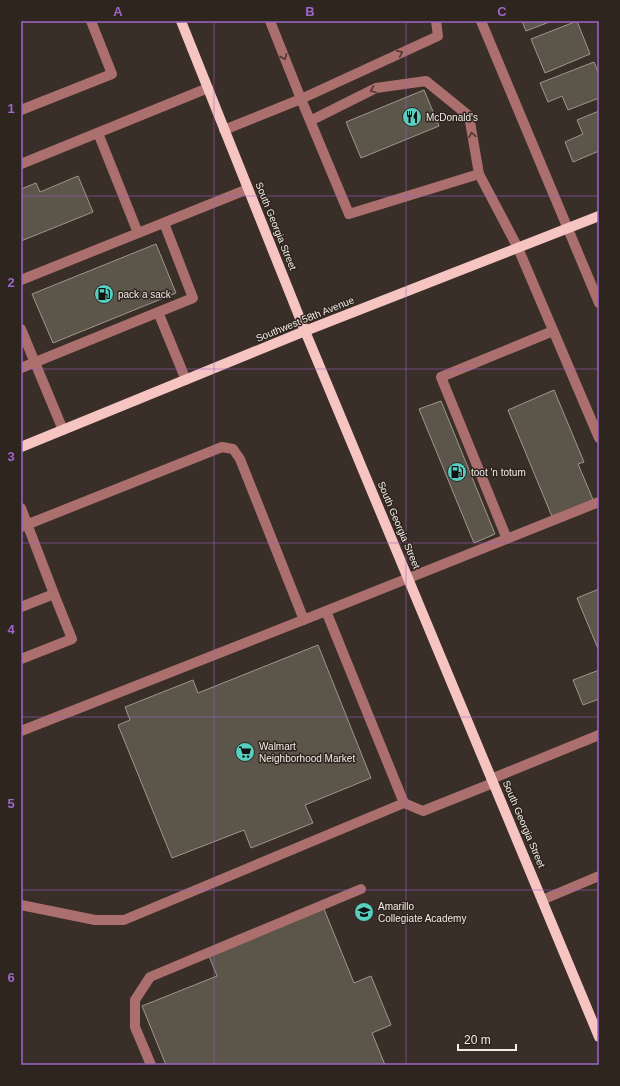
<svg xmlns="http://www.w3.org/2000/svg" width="620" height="1086" viewBox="0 0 620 1086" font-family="Helvetica,sans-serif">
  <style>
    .building { fill: #5c554a; stroke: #9f978b }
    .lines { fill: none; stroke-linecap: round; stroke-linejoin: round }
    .minor { stroke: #ab6f6d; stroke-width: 10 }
    .major { stroke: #f6c4c1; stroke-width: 10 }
    .oneway { stroke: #4e3832 }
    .grid { fill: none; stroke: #9f65cb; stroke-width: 1; stroke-opacity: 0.55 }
    .labels { text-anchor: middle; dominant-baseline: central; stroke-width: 3; stroke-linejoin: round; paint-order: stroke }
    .poi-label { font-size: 10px; fill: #f2ebe7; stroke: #2f251f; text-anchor: start }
    .street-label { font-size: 10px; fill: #f2ebe7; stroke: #2f251f }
    .neatline { fill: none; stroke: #9f65cb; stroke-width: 1.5 }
    .grid-label { font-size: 13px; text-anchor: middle; font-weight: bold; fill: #9f65cb }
  </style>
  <rect width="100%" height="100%" fill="#3a2e29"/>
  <!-- building -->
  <path class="building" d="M522,21h30l-26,10z
    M577,21l13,33 -45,19 -14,-34z
    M594,62l5,12v24l-31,12 -6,-14 -14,6 -8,-19z
    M424,90l15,36 -78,32 -15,-36z
    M599,111v40l-26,11 -8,-20 18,-8 -6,-14z
    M78,176l15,36 -72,29v-52l15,-6 4,9z
    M156,244l20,49 -123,50 -21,-49z
    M554,390l30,72 -6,2 16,38 -41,17 -45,-109z
    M441,401l54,133 -21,9 -55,-134z
    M599,589v62l-22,-53z
    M318,645l53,133 -66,27 8,18 -62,25 -7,-18 -72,28 -54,-133 12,-5 -5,-13 68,-27 5,13z
    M599,670v29l-16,6 -10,-25z
    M324,909l30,74 17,-7 20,49 -19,8 13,32h-219l-24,-59 75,-30 -8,-20z"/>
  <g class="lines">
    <!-- minor -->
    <path class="minor" d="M270,21l31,78 137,-63 -2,-15
      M481,21l118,282
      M21,110l91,-36 -21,-53
      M310,121l66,-33 50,-7 43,35 10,58
      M224,130l77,-31 48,115 130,-40 39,74 81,190
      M98,133l40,100
      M21,164l187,-76
      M21,280l227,-91
      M158,312l28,68
      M21,329l42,101
      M21,368l172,-70 -29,-75
      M21,508l33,86 -33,13
      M21,527l201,-80 11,2 7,10 64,161
      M507,539l-66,-162 112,-46
      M326,611l273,-109
      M21,659l51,-20 -18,-45
      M21,731l305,-120 78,192
      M491,779l108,-44
      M542,900l57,-24
      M21,905l74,15h29l280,-117 19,8 70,-28
      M151,1065l-16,-38v-27l15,-23 211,-88"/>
    <!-- major -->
    <path class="major" d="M181,21l124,310 294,706
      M21,447l284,-116 294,-115"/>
  </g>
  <!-- one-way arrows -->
  <defs><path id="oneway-chevron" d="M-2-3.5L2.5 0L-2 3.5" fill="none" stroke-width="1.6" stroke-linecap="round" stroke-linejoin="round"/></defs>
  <g class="oneway">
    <use href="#oneway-chevron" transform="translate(400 53) rotate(-25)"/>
    <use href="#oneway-chevron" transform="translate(284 57) rotate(68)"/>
    <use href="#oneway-chevron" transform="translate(373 90) rotate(157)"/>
    <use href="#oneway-chevron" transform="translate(472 135) rotate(-99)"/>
  </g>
  <!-- grid -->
  <path class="grid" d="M214,21v1044M406,21v1044M21,196h578M21,369h578M21,543h578M21,717h578M21,890h578"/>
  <!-- icons -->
  <defs>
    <symbol id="restaurant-disc" viewBox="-11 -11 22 22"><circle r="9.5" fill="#58cec0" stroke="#2f251f"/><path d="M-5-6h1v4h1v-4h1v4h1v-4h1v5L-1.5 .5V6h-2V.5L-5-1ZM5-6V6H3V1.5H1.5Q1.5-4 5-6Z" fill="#111"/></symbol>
    <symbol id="fuel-disc" viewBox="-11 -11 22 22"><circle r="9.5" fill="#58cec0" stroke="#2f251f"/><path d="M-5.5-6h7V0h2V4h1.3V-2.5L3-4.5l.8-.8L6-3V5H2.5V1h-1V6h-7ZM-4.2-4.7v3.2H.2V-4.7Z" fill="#111"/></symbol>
    <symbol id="supermarket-disc" viewBox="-11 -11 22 22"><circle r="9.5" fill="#58cec0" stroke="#2f251f"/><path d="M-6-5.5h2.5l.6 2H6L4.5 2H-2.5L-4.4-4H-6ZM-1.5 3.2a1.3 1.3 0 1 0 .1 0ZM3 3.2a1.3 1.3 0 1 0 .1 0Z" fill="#111"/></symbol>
    <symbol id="school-disc" viewBox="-11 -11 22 22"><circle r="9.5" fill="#58cec0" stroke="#2f251f"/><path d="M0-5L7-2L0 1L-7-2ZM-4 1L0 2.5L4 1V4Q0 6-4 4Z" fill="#111"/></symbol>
  </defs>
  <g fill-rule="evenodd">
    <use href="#restaurant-disc" x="401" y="106" width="22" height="22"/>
    <use href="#fuel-disc" x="93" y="283" width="22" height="22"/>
    <use href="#fuel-disc" x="446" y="461" width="22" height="22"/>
    <use href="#supermarket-disc" x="234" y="741" width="22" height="22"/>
    <use href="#school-disc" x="353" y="901" width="22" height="22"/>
  </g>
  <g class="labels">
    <!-- poi labels -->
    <g class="poi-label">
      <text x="426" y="117">McDonald's</text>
      <text x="118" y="294">pack a sack</text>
      <text x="471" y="472">toot 'n totum</text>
      <text x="259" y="746">Walmart<tspan x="259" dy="12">Neighborhood Market</tspan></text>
      <text x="378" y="906">Amarillo<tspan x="378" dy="12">Collegiate Academy</tspan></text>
    </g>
    <!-- street labels -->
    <g class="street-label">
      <text transform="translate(276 226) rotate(68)">South Georgia Street</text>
      <text transform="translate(305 319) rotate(-22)">Southwest 58th Avenue</text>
      <text transform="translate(399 525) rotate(67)">South Georgia Street</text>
      <text transform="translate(524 824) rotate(67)">South Georgia Street</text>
    </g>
  </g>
  <!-- border -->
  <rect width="620" height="1086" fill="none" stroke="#2f251f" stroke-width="44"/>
  <!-- scale -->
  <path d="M458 1044v6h58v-6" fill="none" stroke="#f2ebe7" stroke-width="2"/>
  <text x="464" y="1044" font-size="12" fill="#f2ebe7" stroke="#2f251f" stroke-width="3" paint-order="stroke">20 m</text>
  <rect x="22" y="22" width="576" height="1042" class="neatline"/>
  <g class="grid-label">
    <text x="118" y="16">A</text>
    <text x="310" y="16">B</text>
    <text x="502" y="16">C</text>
    <text x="11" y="113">1</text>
    <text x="11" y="287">2</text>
    <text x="11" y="461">3</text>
    <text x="11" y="634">4</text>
    <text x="11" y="808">5</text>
    <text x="11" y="982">6</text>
  </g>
</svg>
